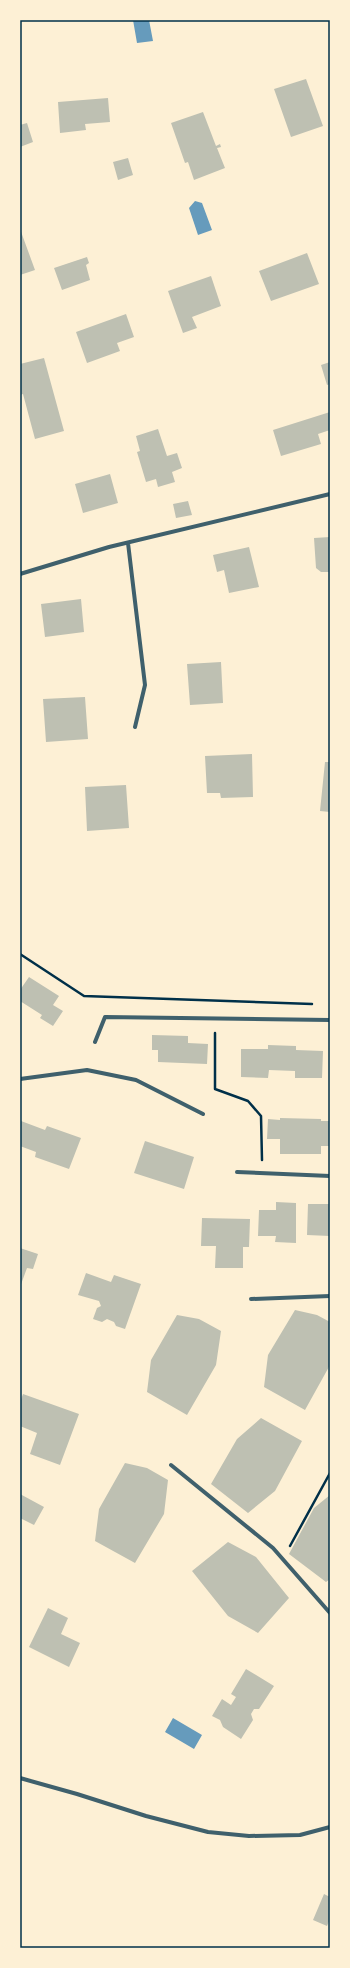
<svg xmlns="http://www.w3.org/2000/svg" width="350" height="1968" viewBox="0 0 350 1968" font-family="'Fira Sans Condensed',sans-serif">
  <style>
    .water { fill: #669bbc }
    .building { fill: #bec0b2 }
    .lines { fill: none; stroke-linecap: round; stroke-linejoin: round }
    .path { stroke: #003049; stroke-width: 2.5 }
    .minor { stroke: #3f606c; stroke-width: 4 }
    .neatline { fill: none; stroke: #003049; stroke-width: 1.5 }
  </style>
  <rect width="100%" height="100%" fill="#fdf0d5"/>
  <!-- water -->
  <path class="water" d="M133,20h16l4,21 -16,2z
    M195,201l7,2 10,27 -14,5 -9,-27z
    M173,1718l29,17 -8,14 -29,-17z"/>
  <!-- building -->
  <path class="building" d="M306,79l17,47 -32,11 -17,-48z
    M108,98l2,24 -25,2 1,6 -26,3 -2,-31z
    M203,112l13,34 4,-2 1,3 -4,1 8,20 -31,12 -6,-18 -3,1 -14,-40z
    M27,123l6,19 -13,5v-22z
    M128,158l5,17 -15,5 -5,-18z
    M20,229l15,41 -15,5z
    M307,253l12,31 -48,17 -12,-30z
    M87,257l2,6 -3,2 4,15 -28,10 -8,-22z
    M211,276l10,30 -29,11 5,11 -14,5 -15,-42z
    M126,314l8,23 -17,6 3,8 -33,12 -11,-31z
    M44,358l20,73 -29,8 -12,-45 -3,1v-31z
    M330,362v22l-3,1 -6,-20z
    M330,412v18l-12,4 3,10 -40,12 -8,-26z
    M158,429l9,27 10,-3 5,15 -10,4 3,10 -17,5 -2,-8 -10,3 -9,-30 3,-1 -4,-15z
    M110,474l8,29 -35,10 -8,-29z
    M188,501l4,14 -16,3 -3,-14z
    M330,537v35h-9l-5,-4 -2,-30z
    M249,547l10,40 -30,6 -5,-23 -7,2 -4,-17z
    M81,599l3,33 -39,5 -4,-33z
    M221,662l2,41 -33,2 -3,-41z
    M85,697l3,42 -42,3 -3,-43z
    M252,754l1,43 -32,1 -1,-5h-13l-2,-37z
    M325,762h5v50l-10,-1z
    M126,785l3,43 -42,3 -2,-44z
    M29,977l30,19 -6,9 10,6 -10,15 -13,-8 2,-3 -22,-14v-11z
    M152,1035l36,1v7l20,1 -1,20 -49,-2v-12h-6z
    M268,1045l28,1v4l27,1 -1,27h-27v-7l-26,-1 -1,8 -27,-1v-28h27z
    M280,1118l41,1v2h9v25h-9v8h-41v-15h-13l1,-20 12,1z
    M21,1121l24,9 2,-4 34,12 -12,31 -34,-12 1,-5 -16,-6z
    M145,1141l49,16 -10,32 -50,-16z
    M276,1202l20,1v40l-21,-1 1,-6h-18l1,-26h17z
    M308,1204h22v32l-23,-1z
    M202,1218l48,1 -1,28h-6v21h-28l1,-22h-15z
    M20,1248l18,6 -5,15 -6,-1 -7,19z
    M86,1273l25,9 3,-7 27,9 -16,45 -9,-3 -2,-4 -7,-3 -5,3 -9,-3 4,-11 4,-2 -2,-5 -21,-6z
    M295,1310l22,5 13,7v43l-25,45 -41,-23 4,-32z
    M177,1315l22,4 22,12 -5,34 -29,50 -40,-23 4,-32z
    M23,1394l56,20 -19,51 -30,-11 7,-21 -17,-7v-24z
    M261,1418l41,23 -27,50 -27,22 -37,-29 26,-45z
    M125,1463l22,5 21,12 -4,34 -29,49 -40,-22 4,-32z
    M20,1494l24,13 -10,18 -14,-7z
    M330,1495v84l-4,3 -37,-28 25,-46z
    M228,1542l28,15 33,41 -31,35 -30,-17 -36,-45z
    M48,1608l20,10 -7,16 19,9 -11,24 -40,-20z
    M246,1669l28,17 -15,23h-5l-3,5 2,6 -12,19 -18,-12 -3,-7 -8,-4 10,-17 9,6 5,-8 -5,-3z
    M324,1894l6,3v22l-3,7 -14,-6z"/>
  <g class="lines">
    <!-- path -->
    <path class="path" d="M20,954l64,42 228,8
      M215,1033v56l33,12 13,15 1,44
      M290,1546l40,-73"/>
    <!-- minor -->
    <path class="minor" d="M128,543l17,142 -10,42
      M20,574l89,-27 221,-53
      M95,1042l10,-25 225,3
      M20,1079l67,-9 49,10 67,34
      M237,1172l93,4
      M251,1299l79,-3
      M171,1465l102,83 57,65
      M20,1778l57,16 69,22 62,16 41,4 51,-1 30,-8"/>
  </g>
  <!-- border -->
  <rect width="350" height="1968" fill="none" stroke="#fdf0d5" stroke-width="42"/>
  <rect x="21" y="21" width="308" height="1926" class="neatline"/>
</svg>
